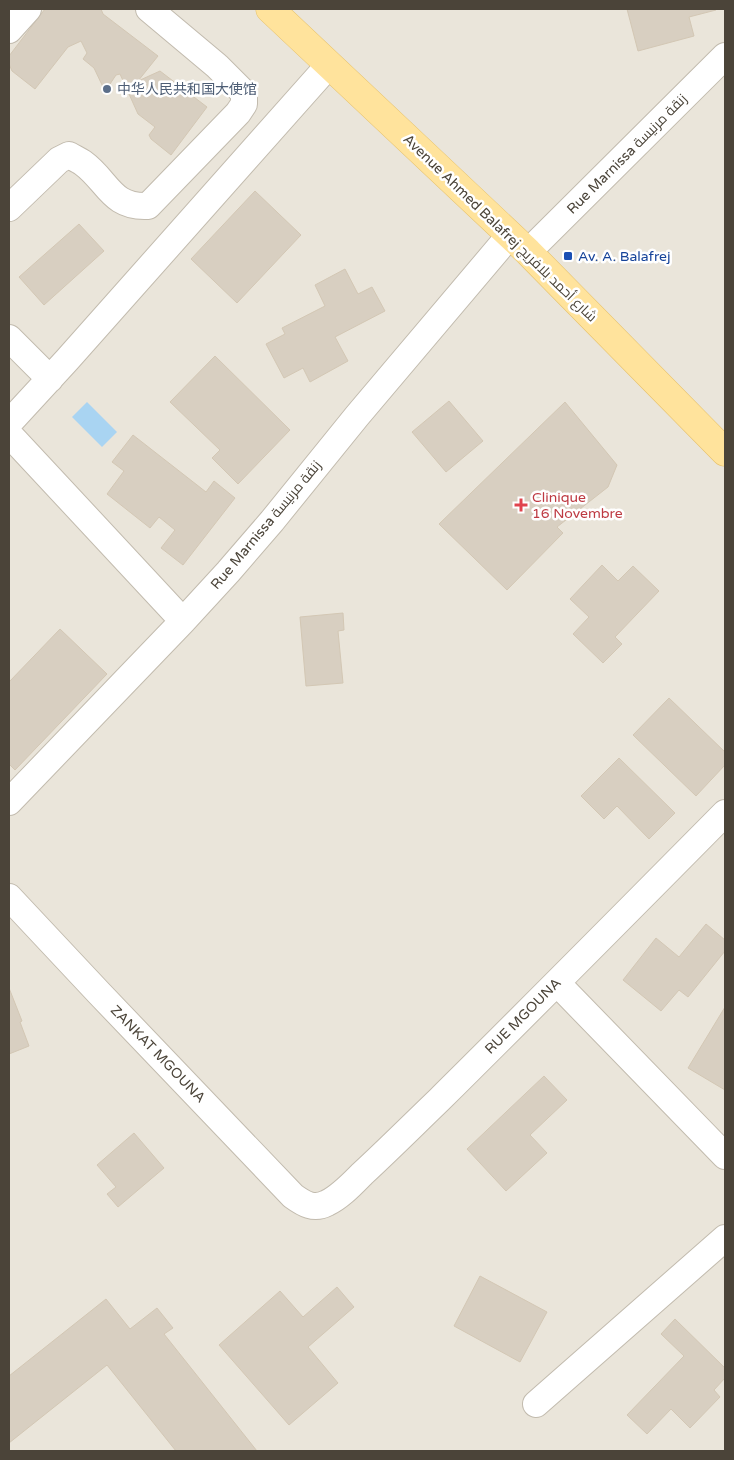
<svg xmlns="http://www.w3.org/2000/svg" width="734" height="1460" viewBox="0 0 734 1460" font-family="'Varela Round',Cairo,'Noto Sans SC',sans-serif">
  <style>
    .residential { fill: #eae5da }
    .water { fill: #a9d4f2 }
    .building { fill: #d8cfc1; stroke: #d3c7b4 }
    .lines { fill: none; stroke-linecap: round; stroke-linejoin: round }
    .minor-casing { stroke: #c2bbae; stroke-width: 28 }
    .major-casing { stroke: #e6c16a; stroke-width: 29 }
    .minor { stroke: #fff; stroke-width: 26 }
    .major { stroke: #ffe39c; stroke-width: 28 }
    .service-dot { fill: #5c6f8a; stroke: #fff; stroke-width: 2 }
    .transit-dot { fill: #1a4fb4; stroke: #fff; stroke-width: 2 }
    .health-dot { fill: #e0444e; stroke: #fff; stroke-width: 2 }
    .labels { text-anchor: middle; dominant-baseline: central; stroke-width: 5; stroke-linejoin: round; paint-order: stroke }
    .service-label { font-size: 14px; fill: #4e5e75; stroke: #fff; text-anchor: start }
    .street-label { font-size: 14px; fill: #4b4439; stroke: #fff }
    .transit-label { font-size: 14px; fill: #164399; stroke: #fff; text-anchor: start }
    .health-label { font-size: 14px; fill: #be3a42; stroke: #fff; text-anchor: start }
  </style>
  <rect width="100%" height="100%" fill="#f6f3ec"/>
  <!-- residential -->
  <path class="residential" d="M9,9h716v1442h-716z"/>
  <!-- water -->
  <path class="water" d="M87,402l30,30 -15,15 -30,-30z"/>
  <!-- building -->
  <path class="building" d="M45,9h56l2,5 55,42 -20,25 22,-10 47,36 -36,48 -20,-16 -2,-4 6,-8 -17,-13 -18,-40 -4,1 -6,9 -7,3 -9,-19 -11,-9 4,-6 -6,-12 -13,6 -33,42 -23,-18 -3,-7v-8z
    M627,9h89v1l-27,7 5,19 -56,15z
    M255,191l46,44 -64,68 -46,-44z
    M79,224l25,27 -60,54 -25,-28z
    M345,269l13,25 14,-7 13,24 -50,26 13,24 -38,21 -7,-14 -19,10 -18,-34 19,-10 -3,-6 43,-22 -10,-21z
    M215,356l75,74 -52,54 -26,-26 8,-8 -50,-48z
    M449,401l34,40 -37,31 -34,-40z
    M565,402l52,63 -9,22 -51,40 6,6 -56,57 -68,-66z
    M133,435l73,57 8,-11 21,17 -52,67 -22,-17 14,-18 -16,-13 -9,11 -43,-34 17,-23 -12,-9z
    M602,565l16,16 15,-15 26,25 -44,46 7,7 -19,19 -30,-29 16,-17 -19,-18z
    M343,613l1,17 -6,1 5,52 -37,3 -6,-69z
    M60,629l47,45 -92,96 -6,-6v-82z
    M669,698l56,54v13l-29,31 -63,-61z
    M619,758l56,55 -26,26 -32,-33 -13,13 -23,-23z
    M706,924l19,16v11l-37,46 -9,-7 -18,21 -38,-31 33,-42 23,19z
    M9,988l13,33 -2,1 9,24 -20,8z
    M725,1007v83l-37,-22z
    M544,1076l23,24 -37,35 17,18 -41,38 -39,-42z
    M134,1133l30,35 -46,39 -11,-13 9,-7 -19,-22z
    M480,1276l67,36 -27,50 -66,-36z
    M337,1287l17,20 -46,40 30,36 -49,42 -70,-80 61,-54 23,26z
    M106,1299l24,30 27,-21 16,20 -9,6 93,117h-81l-69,-86 -98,78v-67z
    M675,1319l50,49v10l-11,12 6,7 -30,31 -19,-19 -24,25 -20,-19 57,-59 -23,-22z"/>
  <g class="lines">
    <defs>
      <path id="minor" d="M9,30l19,-21
        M9,208l50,-48 10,-5c5,3 10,5 14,8 25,18 28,45 65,43l90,-93 6,-9v-11l-27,-27 -68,-57
        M528,252l197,-196
        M9,338l41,41
        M9,423l58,-63 262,-295
        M9,434l174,187
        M9,802l174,-181 45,-49 44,-51 85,-105 153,-181
        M9,897l90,96 194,203c11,8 21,14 34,7 13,-6 25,-19 35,-29 26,-24 51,-49 77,-74 96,-95 191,-191 286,-287
        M557,983l168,173
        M536,1404l189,-166"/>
      <path id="major" d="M270,9l258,243 197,200"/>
    </defs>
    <!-- minor casing -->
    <use href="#minor" class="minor-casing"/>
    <!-- major casing -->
    <use href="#major" class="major-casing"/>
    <!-- minor -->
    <use href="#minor" class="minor"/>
    <!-- major -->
    <use href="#major" class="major"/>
  </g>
  <!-- markers -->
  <circle class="service-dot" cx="107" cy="89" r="5"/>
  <rect class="transit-dot" x="563" y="251" width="10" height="10" rx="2.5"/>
  <path class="health-dot" d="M518.5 497.5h5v5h5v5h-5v5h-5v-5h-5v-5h5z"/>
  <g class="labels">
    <!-- service labels -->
    <g class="service-label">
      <text x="117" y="89">中华人民共和国大使馆</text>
    </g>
    <!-- street labels -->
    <g class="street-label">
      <text transform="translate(627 154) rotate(-45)">Rue Marnissa زنقة مرنيسة</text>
      <text transform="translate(500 228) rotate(44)">Avenue Ahmed Balafrej شارع أحمد بلافريج</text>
      <text transform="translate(266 525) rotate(-50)">Rue Marnissa زنقة مرنيسة</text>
      <text transform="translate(523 1016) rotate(-45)">RUE MGOUNA</text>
      <text transform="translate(158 1054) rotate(46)">ZANKAT MGOUNA</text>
    </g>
    <!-- transit labels -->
    <g class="transit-label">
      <text x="578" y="256">Av. A. Balafrej</text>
    </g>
    <!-- health labels -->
    <g class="health-label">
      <text x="532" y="497">Clinique<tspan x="532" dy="16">16 Novembre</tspan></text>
    </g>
  </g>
  <!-- border -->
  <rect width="734" height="1460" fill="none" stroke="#4b4439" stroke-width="20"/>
</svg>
